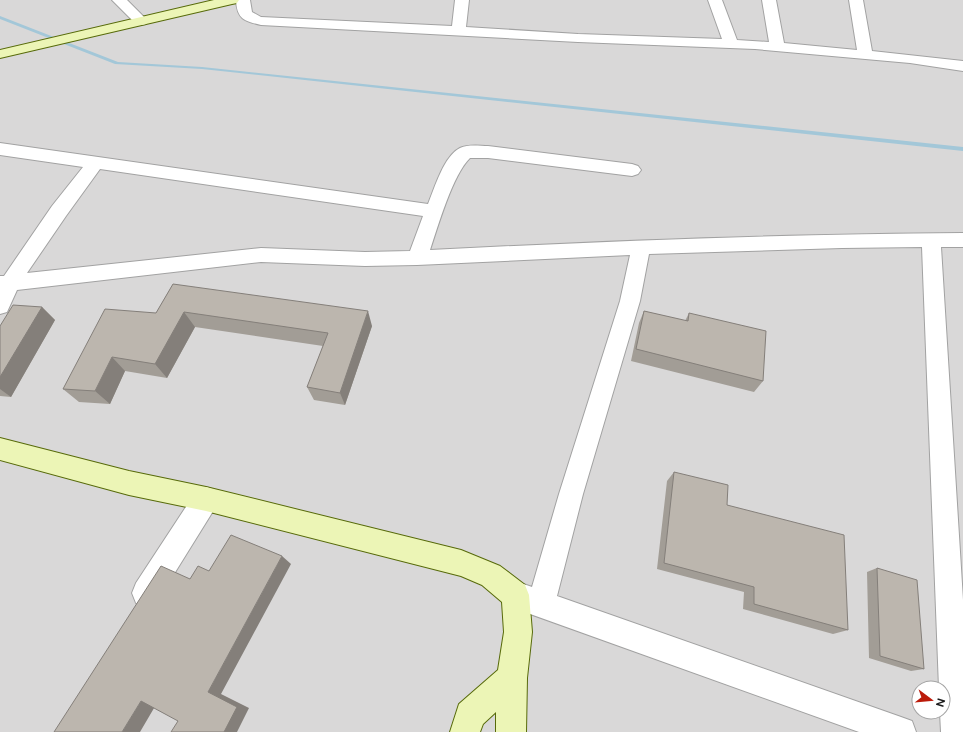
<svg xmlns="http://www.w3.org/2000/svg" width="963" height="732" viewBox="0 0 963 732" font-family="Figtree,sans-serif">
  <style>
    .residential { fill: #d9d8d8; fill-rule: evenodd }
    .lines { fill: none; stroke-linecap: round; stroke-linejoin: round }
    .stream { fill: #a3c7d8; fill-rule: evenodd }
    .street-casing { stroke: #a2a2a2; stroke-width: 2 }
    .secondary-casing { stroke: #576a0a; stroke-width: 2 }
    .street { fill: #fff; fill-rule: evenodd }
    .secondary { fill: #ecf5b6; fill-rule: evenodd }
    .wall { fill: #a29d96 }
    .shaded-wall { fill: #847f7a }
    .building { fill: #bcb6ae; stroke: #847f7a }
  </style>
  <rect width="100%" height="100%" fill="#eceae1"/>
  <!-- residential -->
  <path class="residential" d="M0,0h963v732h-963zM919,688h24v24h-24z"/>
  <g class="lines">
    <!-- stream -->
    <path class="stream" d="M0,16l118,46 84,5 761,80v4l-761,-82 -87,-5 -115,-45z"/>
    <defs>
      <path id="street" d="M112,0h15l21,21 -2,3 -5,1 -5,-1z
        M236,0h14l2,12 9,5 191,9 3,-26h14l-3,27 112,7 144,5 -14,-39h14l15,40 32,2 -7,-42h14l8,43 73,7 -8,-50h14l9,51 91,10v10l-53,-8 -155,-14 -177,-7 -317,-17c-17,-4 -24,-6 -25,-25z
        M0,143l428,61c7,-17 16,-48 32,-56 8,-4 20,-2 28,-2l144,18 6,2 3,4 -3,4 -6,2 -144,-18h-18c-17,16 -32,68 -40,92 177,-9 355,-16 533,-17v14h-22l22,353v132h-22l-1,-20h3v-24h-4l-17,-441 -80,1 -193,6 -9,47 -57,193 -26,102 344,121 11,4 4,11h-57l-354,-127 -4,-10 4,-10 10,-4 17,6 27,-93 61,-193 10,-46 -213,10 -52,1 -104,-4 -244,28 -10,22 -7,2v-38h4l48,-70 31,-39 -83,-12zM100,169l323,47 -13,35 -45,1 -104,-4 -234,25 39,-57z
        M206,487l9,3 4,9 -4,9 -59,95 -10,4 -10,-4 -4,-10 4,-10 61,-93z"/>
      <path id="secondary" d="M214,0h25l-2,3 -5,1 -232,54v-8z
        M0,438l129,33 77,16 255,63 39,16 25,19 4,10 3,37 -5,46 -1,54h-30v-20l-13,12 -3,8h-30l9,-28 39,-34 6,-38 -2,-30 -20,-17 -21,-9 -255,-65 -77,-16 -129,-35z"/>
    </defs>
    <!-- street casing -->
    <use href="#street" class="street-casing"/>
    <!-- secondary casing -->
    <use href="#secondary" class="secondary-casing"/>
    <!-- street -->
    <use href="#street" class="street"/>
    <!-- secondary -->
    <use href="#secondary" class="secondary"/>
  </g>
  <!-- wall -->
  <path class="wall" d="M173,284l199,42 -27,79 -31,-5 -7,-13 16,-41 -128,-19 -28,51 -42,-7 -15,33 -31,-2 -16,-13 93,-76z
    M42,307l13,13 -44,77 -11,-1v-70z
    M644,311l41,10 4,-8 74,68 -9,11 -123,-31 8,-38z
    M674,472l53,33 121,125 -15,4 -90,-25 1,-17 -87,-23 10,-88z
    M877,568l47,101 -13,2 -42,-13 -2,-86z"/>
  <!-- shaded-wall -->
  <path class="shaded-wall" d="M42,307l13,13 -44,77 -11,-8v-12z
    M368,311l4,15 -27,79 -5,-12z
    M184,312l11,15 -28,51 -12,-14z
    M112,357l13,14 -15,33 -15,-13z
    M282,556l9,8 -70,130 28,14 -12,24h-13l-16,-40z
    M141,701l16,2 -17,29h-18z"/>
  <!-- building -->
  <path class="building" d="M173,284l195,27 -28,82 -33,-6 21,-54 -144,-21 -29,52 -43,-7 -17,34 -32,-2 42,-80 51,4z
    M13,305l29,2 -42,70v-51z
    M644,311l44,10 1,-8 77,18 -3,50 -127,-32z
    M674,472l54,13 -1,20 117,30 4,95 -94,-26v-17l-90,-24z
    M231,535l51,21 -74,136 29,15 -13,25h-53l7,-11 -37,-20 -19,31h-68l107,-166 29,13 8,-13 11,5z
    M877,568l40,12 7,89 -44,-13z"/>
  <!-- north arrow -->
  <g transform="translate(931 700) rotate(106)"><circle r="19" fill="#ffffff" stroke="#a4a4a4"/>
  <path d="M0-3L7 15L0 10L-7 15Z" fill="#bc1b0a"/>
  <text y="-6" font-size="11" font-weight="bold" text-anchor="middle" fill="#1b1b1b">N</text>
  </g>
</svg>
